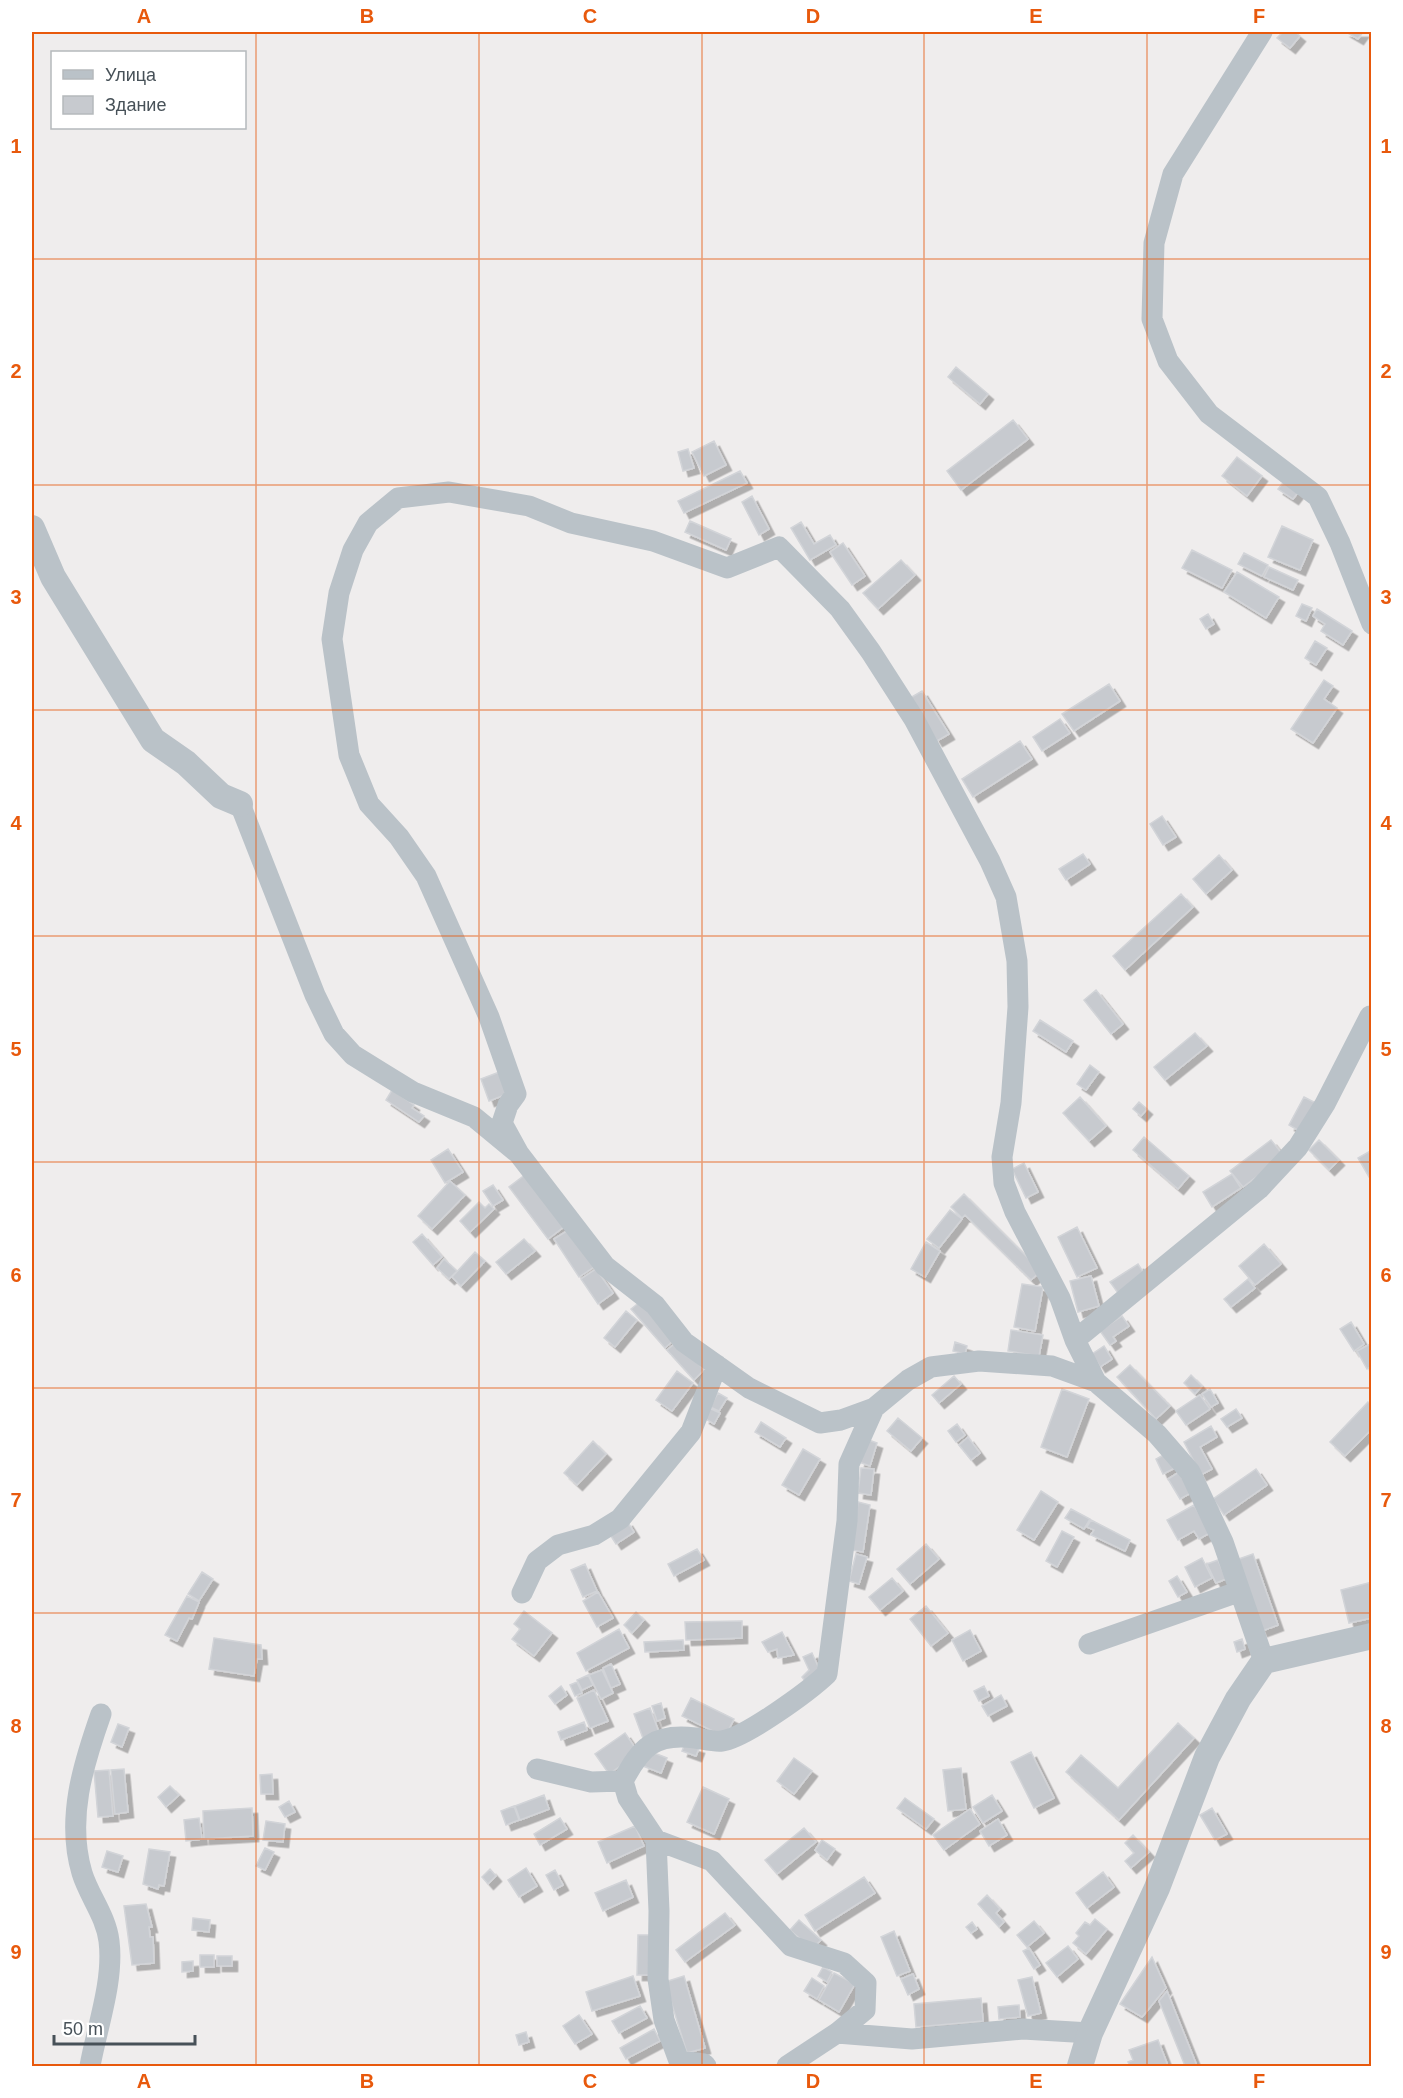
<svg xmlns="http://www.w3.org/2000/svg" width="1403" height="2098" viewBox="0 0 1403 2098" font-family="Arial,sans-serif">
  <style>
    .building { fill: #c7cacf; stroke: #d2d4d8; stroke-width: 1.5; filter: url(#shadow) }
    .lines { fill: none; stroke-linecap: round; stroke-linejoin: round }
    .minor { stroke: #bac2c8; stroke-width: 21 }
    .tertiary { stroke: #bac2c8; stroke-width: 26 }
    .grid { fill: none; stroke: #e8590c; stroke-width: 1.5; stroke-opacity: 0.55 }
    .neatline { fill: none; stroke: #e8590c; stroke-width: 2 }
    .grid-label { font-size: 20px; text-anchor: middle; font-weight: bold; fill: #e8590c }
  </style>
  <defs>
    <filter id="shadow"><feDropShadow dx="5.5" dy="5.5" stdDeviation="0" flood-color="#0004"/></filter>
  </defs>
  <rect width="100%" height="100%" fill="#efeded"/>
  <!-- building -->
  <path class="building" d="M1283,32h12l5,4 -10,12 -13,-10z
    M1346,32h17l-5,7z
    M956,367l32,27 -8,10 -32,-27z
    M1013,420l15,19 -67,51 -14,-19z
    M714,441l12,24 -22,11 -12,-24z
    M688,449l6,19 -11,3 -5,-19z
    M1237,457l25,19 -15,20 -25,-20z
    M740,471l7,12 -63,30 -6,-12z
    M1286,479l14,11 -7,9 -15,-10z
    M752,496l17,33 -10,6 -17,-33z
    M690,521l41,18 -5,11 -41,-18z
    M801,522l13,22 16,-9 6,10 -26,15 -19,-32z
    M1282,526l31,14 -13,30 -32,-13z
    M843,543l22,33 -13,9 -22,-33z
    M1192,550l40,20 -10,18 -40,-20z
    M1244,553l24,12 -6,11 -24,-12z
    M901,560l14,15 -37,34 -15,-16z
    M1269,567l29,13 -5,10 -29,-13z
    M1237,572l42,25 -13,21 -42,-26z
    M1302,604l10,4 -6,13 -10,-5z
    M1317,609l35,22 -9,14 -22,-14 4,-7 -12,-8z
    M1208,614l6,10 -8,5 -6,-10z
    M1315,641l12,7 -11,17 -11,-7z
    M1324,680l9,6 -9,13 13,9 -24,35 -22,-14z
    M1109,684l11,17 -46,30 -12,-17z
    M922,691l27,43 -12,7 -27,-43z
    M1060,719l10,14 -28,18 -9,-14z
    M1020,741l12,18 -59,38 -11,-18z
    M1162,816l14,21 -13,8 -13,-21z
    M1083,854l7,10 -24,16 -7,-11z
    M1219,855l13,15 -26,24 -13,-15z
    M1181,894l12,13 -68,63 -12,-14z
    M1096,990l27,34 -12,10 -27,-34z
    M1040,1020l33,21 -7,11 -33,-21z
    M1195,1033l12,13 -42,34 -11,-13z
    M1090,1065l9,7 -13,18 -9,-6z
    M502,1071l8,22 -21,8 -8,-22z
    M392,1090l22,15 -2,3 12,8 -5,6 -33,-22z
    M1080,1097l26,29 -17,15 -26,-28z
    M1304,1097l12,6 -15,29 -12,-7z
    M1139,1102l8,7 -6,7 -8,-7z
    M1144,1137l45,39 -11,13 -45,-39z
    M1271,1140l13,16 -41,31 -13,-16z
    M1319,1140l20,20 -10,10 -20,-20z
    M448,1149l15,23 -18,11 -14,-23z
    M1372,1150v25l-3,2 -11,-19z
    M1024,1163l14,29 -12,6 -14,-29z
    M526,1174l39,52 -17,13 -39,-52z
    M1232,1174l9,14 -29,19 -9,-15z
    M450,1181l15,14 -33,34 -14,-13z
    M493,1185l10,15 -10,6 -10,-15z
    M964,1194l77,77 -10,9 -66,-65 -3,3 -11,-11z
    M479,1202l6,6 4,-4 5,5 -24,23 -10,-11z
    M950,1210l12,9 -23,29 -12,-9z
    M1077,1227l20,41 -20,9 -19,-40z
    M570,1229l24,38 -15,10 -25,-38z
    M422,1234l20,23 -9,8 -20,-23z
    M524,1239l11,12 -29,23 -10,-12z
    M926,1242l14,9 -15,26 -14,-8z
    M1264,1244l17,20 -26,21 -16,-19z
    M475,1252l10,9 -24,25 -9,-9z
    M444,1259l13,12 -8,8 -12,-11z
    M1138,1264l7,11 -27,18 -8,-11z
    M596,1269l17,24 -15,11 -17,-25z
    M1091,1276l8,30 -21,6 -8,-31z
    M1248,1279l7,9 -24,19 -7,-8z
    M1022,1284l21,3 -8,44 -21,-4z
    M641,1301l34,38 -10,9 -34,-39z
    M626,1311l11,9 -22,27 -11,-9z
    M1122,1316l7,10 -16,11 3,4 -6,4 -10,-14z
    M1351,1322l13,22 -10,7 -14,-22z
    M1011,1330l32,5 -4,21 -31,-5z
    M678,1341l26,29 -10,10 -27,-30z
    M955,1342l12,4 -2,8 -12,-3z
    M1372,1343v23l-5,3 -10,-18z
    M1104,1346l8,13 -12,8 -8,-13z
    M1130,1365l40,41 -14,13 -39,-42z
    M677,1371l16,12 -21,28 -16,-11z
    M1191,1375l11,11 -7,8 -11,-11z
    M954,1376l7,8 -22,19 -7,-8z
    M1062,1389l27,10 -22,58 -26,-10z
    M1210,1389l8,14 -7,4 -9,-13z
    M718,1393l9,5 -8,13 -9,-4z
    M1200,1395l10,14 -24,16 -10,-14z
    M1368,1402l4,3v24l-27,27 -15,-14z
    M709,1408l11,5 -6,11 -10,-6z
    M1236,1409l6,9 -15,9 -6,-8z
    M898,1418l24,20 -11,13 -24,-20z
    M761,1422l25,16 -6,9 -25,-15z
    M957,1424l8,11 -9,7 -8,-11z
    M1211,1426l6,11 -17,10 12,22 -11,6 -17,-33z
    M968,1437l12,16 -9,7 -12,-15z
    M866,1439l11,4 -7,23 -11,-4z
    M593,1441l13,13 -29,31 -13,-12z
    M803,1449l17,10 -21,36 -17,-10z
    M1167,1453l8,15 -12,6 -7,-15z
    M861,1468l13,1 -3,26 -13,-2z
    M1256,1469l11,16 -43,30 -11,-16z
    M1179,1472l12,21 -11,6 -12,-20z
    M1041,1491l17,11 -24,38 -17,-10z
    M858,1502l12,3 -7,47 -12,-2z
    M1194,1505l16,28 -11,6 -5,-8 -16,9 -11,-20z
    M1071,1509l19,10 -6,10 -19,-11z
    M1091,1520l39,20 -5,11 -34,-16 3,-5 -7,-3z
    M627,1521l7,11 -18,12 -7,-11z
    M1062,1531l12,6 -17,30 -11,-6z
    M926,1544l13,15 -29,25 -13,-15z
    M697,1549l7,11 -30,16 -6,-12z
    M856,1554l11,3 -8,27 -10,-3z
    M1253,1554l25,71 -16,6 -26,-71z
    M1202,1558l10,20 -17,9 -10,-20z
    M1218,1560l8,19 -10,4 -9,-19z
    M585,1564l12,27 -14,6 -12,-27z
    M202,1572l11,7 -14,22 -11,-7z
    M1177,1576l10,16 -9,5 -9,-16z
    M892,1578l11,13 -23,19 -11,-13z
    M1372,1582v36l-23,5 -8,-33z
    M598,1592l15,26 -16,9 -14,-26z
    M187,1596l12,6 -7,17 -3,-1 -12,23 -12,-6z
    M926,1606l22,27 -17,13 -21,-27z
    M524,1611l28,22 -18,23 -22,-17 8,-10 -6,-5z
    M636,1612l8,8 -12,13 -8,-8z
    M742,1621v17l-56,2 -1,-18z
    M619,1629l10,19 -43,23 -9,-18z
    M970,1630l11,21 -18,10 -11,-21z
    M782,1632l12,23 -16,3 -1,-9 -9,3 -6,-10z
    M214,1638l47,7 1,14h-5l-3,17 -45,-7z
    M1242,1639l3,10 -8,3 -3,-10z
    M683,1640l1,10 -39,2 -1,-10z
    M812,1653l9,20 -13,12 -6,-8 7,-7 -6,-13z
    M611,1664l9,20 -9,4 -8,-20z
    M602,1670l11,23 -12,6 -12,-24z
    M588,1675l5,10 -11,5 -5,-10z
    M577,1682l5,11 -7,3 -5,-11z
    M561,1686l6,9 -12,9 -6,-8z
    M984,1686l5,10 -10,5 -5,-10z
    M594,1690l14,31 -18,7 -13,-30z
    M1001,1695l6,11 -19,10 -6,-10z
    M691,1698l43,21 -9,18 -43,-21z
    M661,1703l4,15 -8,3 -5,-15z
    M650,1708l10,27 -16,6 -10,-27z
    M584,1722l3,8 -26,10 -3,-8z
    M1178,1723l16,15 -75,82 -53,-48 15,-17 37,33z
    M118,1724l11,4 -7,19 -11,-5z
    M625,1733l11,16 -6,10 -21,15 -14,-20z
    M685,1744l14,4 -3,8 -14,-5z
    M649,1751l18,7 -6,15 -18,-7z
    M1031,1752l23,46 -20,10 -23,-46z
    M794,1758l18,13 -18,23 -17,-13z
    M961,1768l5,41 -18,2 -5,-41z
    M124,1769l4,43 -13,2 -4,-44z
    M109,1770l4,46 -15,1 -4,-46z
    M272,1774l1,20h-12l-1,-19z
    M170,1786l9,9 -13,12 -8,-10z
    M703,1787l26,12 -15,35 -27,-12z
    M544,1795l5,14 -29,11 -5,-14z
    M992,1795l10,16 -19,12 -10,-16z
    M905,1798l29,21 -8,10 -29,-21z
    M289,1801l6,11 -10,5 -6,-10z
    M514,1806l5,14 -13,5 -5,-14z
    M252,1808l1,28 -49,3 -1,-28z
    M1212,1808l15,26 -12,6 -15,-25z
    M970,1809l10,15 -36,26 -11,-15z
    M199,1818l3,21 -16,2 -2,-21z
    M560,1818l7,11 -27,16 -6,-11z
    M998,1819l9,16 -18,11 -9,-15z
    M266,1821l19,3 -2,18 -20,-2z
    M635,1826l9,20 -37,17 -9,-21z
    M804,1828l12,14 -39,32 -12,-14z
    M1133,1835l16,17 -18,16 -6,-7 9,-8 -9,-10z
    M822,1840l13,9 -8,11 -12,-10z
    M265,1848l9,4 -9,18 -9,-4z
    M149,1849l21,3 -6,34 -5,-1 -1,4 -15,-5z
    M107,1851l16,5 -5,16 -16,-5z
    M526,1868l11,18 -18,11 -11,-17z
    M490,1869l6,7 -8,8 -6,-7z
    M555,1870l8,15 -9,5 -8,-15z
    M1103,1872l11,15 -27,21 -11,-15z
    M864,1877l11,16 -60,38 -10,-16z
    M626,1880l7,17 -30,14 -8,-18z
    M987,1895l13,14 -4,4 8,9 -5,5 -21,-23z
    M146,1904l6,23h-3l1,10h3l1,26 -22,2 -8,-59z
    M725,1913l10,12 -50,37 -9,-12z
    M193,1918l17,2 -1,12 -17,-2z
    M1095,1919l12,10 -21,25 -13,-11 6,-7 -3,-3 9,-11 5,3z
    M799,1920l22,20 -9,9 -22,-19z
    M1034,1921l10,12 -17,14 -10,-12z
    M972,1922l5,7 -6,4 -5,-6z
    M894,1931l16,40 -13,5 -16,-39z
    M638,1935h15v40h-16z
    M1068,1946l10,13 -21,18 -11,-14z
    M1029,1948l11,17 -6,4 -11,-18z
    M200,1955h14v12h-14z
    M217,1956h15v10h-15z
    M1152,1957l14,31 -24,29 -22,-13z
    M193,1961v10l-11,1v-10z
    M823,1967l9,5 -5,10 -9,-6z
    M834,1973l21,11 -16,28 -20,-12z
    M913,1974l6,15 -11,6 -7,-16z
    M633,1976l7,20 -48,15 -6,-19z
    M684,1976l21,72 -18,5 -22,-71z
    M1032,1977l9,36 -13,3 -10,-36z
    M812,1978l12,8 -7,13 -13,-8z
    M1167,1991l30,75h-12l-26,-65z
    M981,1998l2,23 -67,6 -2,-23z
    M1019,2005l1,12 -21,2 -1,-12z
    M640,2006l7,12 -28,15 -7,-12z
    M579,2015l13,19 -17,10 -12,-18z
    M654,2029l6,12 -34,18 -6,-11z
    M526,2032l3,10 -10,3 -3,-10z
    M1158,2040l10,26h-38l-2,-4 5,-2 -4,-10z"/>
  <g class="lines">
    <!-- minor -->
    <path class="minor" d="M1262,32l-89,142 -19,69 -2,76 16,42 41,53 109,83 22,46 32,81
      M240,804l75,191 19,39 19,21 29,18 31,19 61,25 45,37 86,112 50,39 29,37 65,46 71,35 21,-3 33,-12 34,-28 23,-13 48,-6 73,5 44,16 61,52 33,38 33,70 41,119
      M519,1154l-17,-31 6,-18 8,-11 -27,-77 -63,-141 -27,-39 -30,-33 -20,-49 -17,-116 7,-46 14,-43 15,-27 30,-25 51,-6 80,14 42,17 82,18 74,27 52,-21 61,62 31,43 43,67 76,142 16,36 11,64 1,46 -7,96 -9,54 2,26 11,29 45,86 15,42 21,42
      M1075,1340l184,-151 39,-42 27,-43 45,-88
      M522,1593l15,-32 21,-16 36,-10 26,-16 71,-87 26,-67
      M1089,1644l149,-52
      M537,1769l54,13 32,-1
      M656,1840l56,21 79,85 53,17 22,20 -1,27 -28,23 -50,33
      M837,2033l75,6 111,-10 67,4
      M90,2066c7,-39 24,-85 19,-125 -3,-25 -20,-45 -27,-68 -16,-54 1,-108 19,-159
      M706,2066l-2,-2 -25,-3 -15,-41 -6,-41 1,-68 -3,-71 -28,-42 -5,-17c18,-34 31,-48 72,-43 8,1 19,4 27,3 23,-3 87,-50 105,-67l20,-153 2,-57 25,-56"/>
    <!-- tertiary -->
    <path class="tertiary" d="M32,528l21,49 100,163 33,23 35,33 19,8
      M1080,2066l10,-33 67,-145 50,-131 31,-58 26,-38 108,-25"/>
  </g>
  <!-- grid -->
  <path class="grid" d="M256,32v2034M479,32v2034M702,32v2034M924,32v2034M1147,32v2034M32,259h1340M32,485h1340M32,710h1340M32,936h1340M32,1162h1340M32,1388h1340M32,1613h1340M32,1839h1340"/>
  <!-- border -->
  <rect width="1403" height="2098" fill="none" stroke="#ffffff" stroke-width="66"/>
  <!-- legend -->
  <rect x="51" y="51" width="195" height="78" fill="#ffffff" stroke="#b5b9bc" stroke-width="1.5"/>
  <rect x="63" y="70" width="30" height="9" fill="#bac2c8" stroke="#b5b9bc" stroke-width="1.5"/>
  <text x="105" y="81" font-size="18" fill="#475158">Улица</text>
  <rect x="63" y="96" width="30" height="18" fill="#c7cacf" stroke="#b5b9bc" stroke-width="1.5"/>
  <text x="105" y="111" font-size="18" fill="#475158">Здание</text>
  <!-- scale -->
  <path d="M54 2035v9h141v-9" fill="none" stroke="#475158" stroke-width="3"/>
  <text x="63" y="2035" font-size="18" fill="#475158" stroke="#ffffff" stroke-width="4.5" paint-order="stroke">50 m</text>
  <rect x="33" y="33" width="1337" height="2032" class="neatline"/>
  <g class="grid-label">
    <text x="144" y="23">A</text>
    <text x="367" y="23">B</text>
    <text x="590" y="23">C</text>
    <text x="813" y="23">D</text>
    <text x="1036" y="23">E</text>
    <text x="1259" y="23">F</text>
    <text x="16" y="153">1</text>
    <text x="1386" y="153">1</text>
    <text x="16" y="378">2</text>
    <text x="1386" y="378">2</text>
    <text x="16" y="604">3</text>
    <text x="1386" y="604">3</text>
    <text x="16" y="830">4</text>
    <text x="1386" y="830">4</text>
    <text x="16" y="1056">5</text>
    <text x="1386" y="1056">5</text>
    <text x="16" y="1282">6</text>
    <text x="1386" y="1282">6</text>
    <text x="16" y="1507">7</text>
    <text x="1386" y="1507">7</text>
    <text x="16" y="1733">8</text>
    <text x="1386" y="1733">8</text>
    <text x="16" y="1959">9</text>
    <text x="1386" y="1959">9</text>
    <text x="144" y="2088">A</text>
    <text x="367" y="2088">B</text>
    <text x="590" y="2088">C</text>
    <text x="813" y="2088">D</text>
    <text x="1036" y="2088">E</text>
    <text x="1259" y="2088">F</text>
  </g>
</svg>
